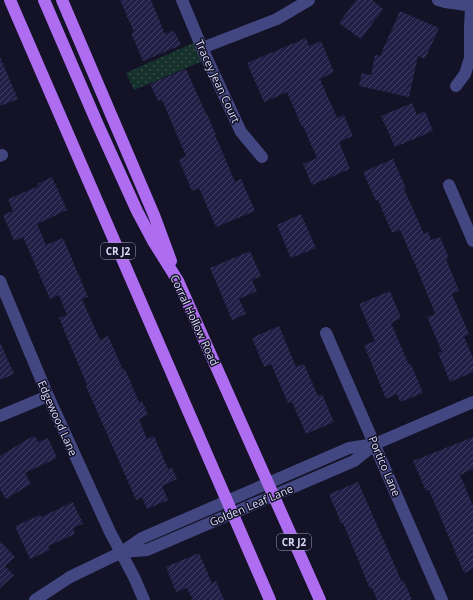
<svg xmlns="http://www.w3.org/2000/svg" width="473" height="600" viewBox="0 0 473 600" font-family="'Open Sans',sans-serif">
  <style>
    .grass { fill: url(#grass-dots) }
    .building { fill: url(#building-hatch) }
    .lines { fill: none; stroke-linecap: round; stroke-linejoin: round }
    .minor { stroke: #424781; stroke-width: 12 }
    .major { stroke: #ae6cf1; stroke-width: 12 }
    .labels { text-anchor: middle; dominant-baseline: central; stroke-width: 3; stroke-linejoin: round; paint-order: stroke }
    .shield { fill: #131226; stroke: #9f9fbc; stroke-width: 1 }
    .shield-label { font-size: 10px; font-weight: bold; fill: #dbdbfc }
    .street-label { font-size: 11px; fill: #dbdbfc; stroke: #131226 }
  </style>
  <defs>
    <pattern id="grass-dots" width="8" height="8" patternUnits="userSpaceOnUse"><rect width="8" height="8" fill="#16302b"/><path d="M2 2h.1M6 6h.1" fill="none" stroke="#374d4b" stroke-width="1.8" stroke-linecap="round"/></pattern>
    <pattern id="building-hatch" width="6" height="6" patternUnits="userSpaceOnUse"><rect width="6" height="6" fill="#222046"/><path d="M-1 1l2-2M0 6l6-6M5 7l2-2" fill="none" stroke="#424062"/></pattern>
  </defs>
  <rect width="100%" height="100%" fill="#131226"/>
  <!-- grass -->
  <path class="grass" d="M195,42l8,19 -69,29 -8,-17z"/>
  <!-- building -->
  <path class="building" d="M120,0h31l14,34 9,-3 7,14 -38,16 -12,-28 3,-1z
    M356,0h16l11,9 -22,30 -22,-16z
    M400,11l39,17 -14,31 -7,-3 -9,41 -50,-11 3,-13 9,2 4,-20 5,1z
    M306,38l3,8 12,-5 13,31 -14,7 17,39 7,-3 9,21 -14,6 11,27 -38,16 -9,-21 14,-6 -14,-32 -1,1 -15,-35 -23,10 -17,-39z
    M0,57l18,42 -18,7z
    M186,69l20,45h1l9,21h-1l20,47 6,-3 14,32 -39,16 -17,-39 -7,3 -13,-31 7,-4 -24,-56 -4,1 -8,-17z
    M412,103l5,12 8,-4 8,20 -38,16 -14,-31z
    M393,159l13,29 -2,1 20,45 4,-2 3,8 9,-3 9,21 -3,1 13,32 -7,3 17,40 -5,3 9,21v14l-23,10 -12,-29 4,-1 -15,-35 8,-3 -17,-43 -18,-41 -8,3 -14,-33 -2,1 -13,-29z
    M52,177l15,33 -30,14 9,21 17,-7 25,59 -6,2 18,41 8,-4 15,34 2,-1 14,33 3,-1 6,14 -9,4 8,20 7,-3 14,33 4,-2 5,12 -15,7 6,14 -21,9 -5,-12 -6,3 -50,-114 1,-1 -28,-67 8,-3 -8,-20 -9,4 -27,-62 -9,4 -11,-26 10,-4 -5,-12 31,-13 -2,-2z
    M301,214l15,34 -25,10 -14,-33z
    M250,251l11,25 -9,4 5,11 -18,8 7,15 -14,6 -22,-52z
    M390,291l11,27 -10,5 18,42 2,-1 12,29 -23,9 -3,-8 -11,5 -22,-54 11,-4 -16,-37z
    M279,326l17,41 8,-3 14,32 4,-2 12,28 -28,12 -14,-32 -4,1 -17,-39 -7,3 -12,-29z
    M0,342l14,32 -14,6z
    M35,436l3,6 10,-4 9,20 -32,15 6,11 -25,15 -6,-10v-33l26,-16z
    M473,437v32l-13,6 13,31v63l-9,4 -35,-83 -3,1 -13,-30z
    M358,482l44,100 2,-1 8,19h-35l-5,-12 -2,1 -27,-66h-2l-12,-29z
    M73,502l10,22 -10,4 2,6 -27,12 2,4 -20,9 -15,-33 25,-11 1,2z
    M0,541l15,16 -10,9 9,9 -14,13z
    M199,553l13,30 4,-2 8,19h-31l-6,-12 -11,4 -10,-25z"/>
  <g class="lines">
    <!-- minor -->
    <path class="minor" d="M182,0l20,48 39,84 21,25
      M438,0l7,2 28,4
      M202,48l75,-29 32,-19
      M456,86l9,-12 5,-16v-30l1,-22
      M0,156l2,-1
      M449,185l24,56
      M0,281l48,115 62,136 24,45 10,23
      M326,333l116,267
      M0,416l48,-20
      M123,552l24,-2 207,-89 20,-16
      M35,600l35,-23 52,-25 20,-14 207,-90 26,-4 98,-42"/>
    <!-- major -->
    <path class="major" d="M10,0l260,600
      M44,0l54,125 39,86 16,30 25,40 142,319
      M62,0l92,215 17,46"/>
  </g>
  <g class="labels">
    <!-- shield labels -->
    <g class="shield">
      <rect x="101" y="243" width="34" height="16" rx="3"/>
      <rect x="277" y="534" width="34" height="16" rx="3"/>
    </g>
    <g class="shield-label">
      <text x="118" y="251">CR J2</text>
      <text x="294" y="542">CR J2</text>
    </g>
    <!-- street labels -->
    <g class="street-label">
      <text transform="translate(218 81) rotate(65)">Tracey Jean Court</text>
      <text transform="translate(195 320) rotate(65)">Corral Hollow Road</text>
      <text transform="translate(58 418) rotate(66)">Edgewood Lane</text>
      <text transform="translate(385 466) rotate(67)">Portico Lane</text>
      <text transform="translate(251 505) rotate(-23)">Golden Leaf Lane</text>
    </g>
  </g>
</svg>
